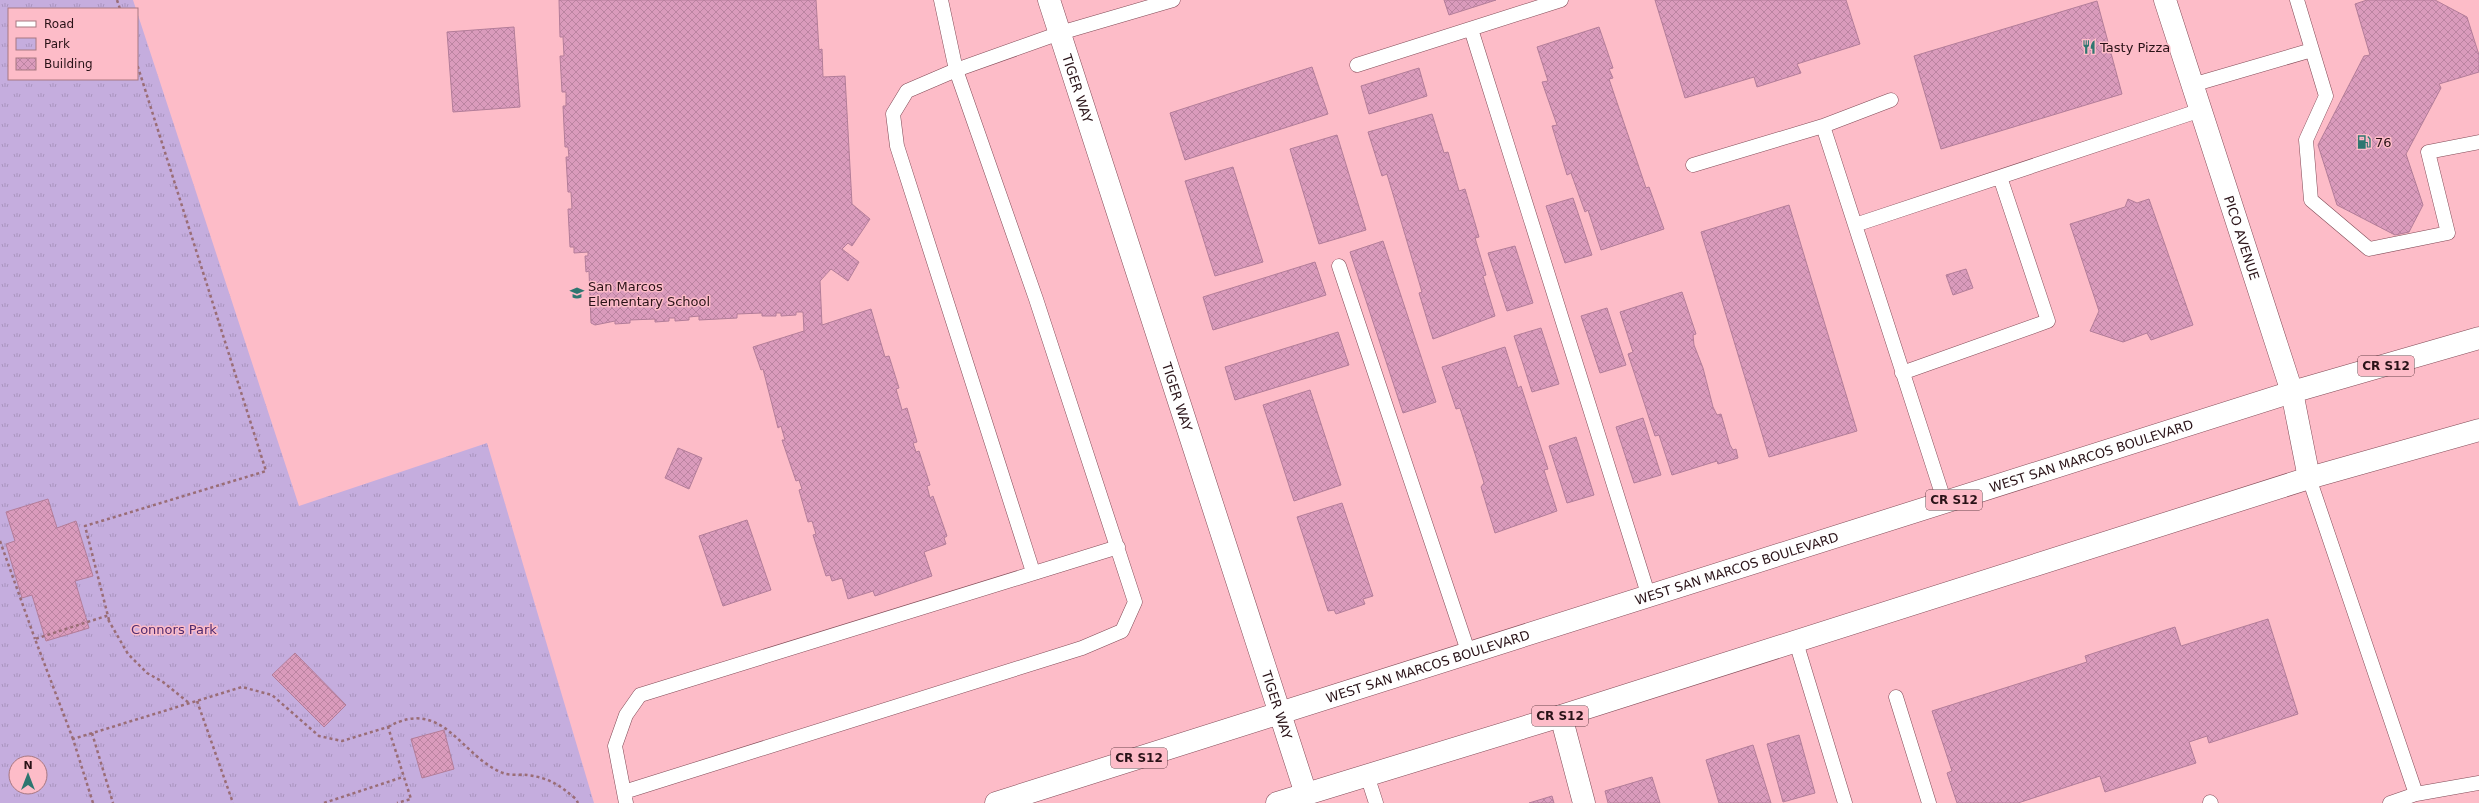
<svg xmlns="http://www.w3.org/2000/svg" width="2479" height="803" viewBox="0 0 2479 803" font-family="'DejaVu Sans',sans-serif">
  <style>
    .park { fill: url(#park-tufts); fill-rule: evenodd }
    .building { fill: url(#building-cross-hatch); stroke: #b37d99 }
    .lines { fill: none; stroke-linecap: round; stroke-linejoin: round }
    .lane-casing { stroke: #814a56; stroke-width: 15 }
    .street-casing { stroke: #814a56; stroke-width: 23 }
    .secondary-casing { stroke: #814a56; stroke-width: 23 }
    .primary-casing { stroke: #814a56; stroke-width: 23 }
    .path { stroke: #9a6d76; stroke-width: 2.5; stroke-dasharray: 3 3; stroke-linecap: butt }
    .lane { stroke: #fff; stroke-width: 14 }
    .street { stroke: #fff; stroke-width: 22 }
    .secondary { stroke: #fff; stroke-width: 22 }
    .primary { stroke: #fff; stroke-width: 22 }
    .labels { text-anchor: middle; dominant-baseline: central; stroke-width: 3; stroke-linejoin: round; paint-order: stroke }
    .shield { fill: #fdbcc8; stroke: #69454c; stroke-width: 1 }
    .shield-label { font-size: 12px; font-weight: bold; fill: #291217 }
    .poi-label { font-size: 13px; fill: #291217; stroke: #fdbcc8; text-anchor: start }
    .street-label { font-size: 13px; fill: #291217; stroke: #fdbcc8 }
    .park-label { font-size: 13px; fill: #502b6f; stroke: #fdbcc8 }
  </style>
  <defs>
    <pattern id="park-tufts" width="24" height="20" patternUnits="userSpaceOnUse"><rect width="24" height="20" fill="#c5adde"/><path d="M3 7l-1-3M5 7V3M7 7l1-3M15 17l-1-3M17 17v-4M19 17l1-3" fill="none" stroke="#a994be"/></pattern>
    <pattern id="building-cross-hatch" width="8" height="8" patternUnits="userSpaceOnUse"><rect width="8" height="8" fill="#da9bbc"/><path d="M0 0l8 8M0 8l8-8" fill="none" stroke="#bb84a1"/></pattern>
  </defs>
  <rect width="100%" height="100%" fill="#fdbcc8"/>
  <!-- park -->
  <path class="park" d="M0,0h133l3,9h-127v70h128v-67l162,494 188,-63 107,360h-594zM16,763h24v24h-24z"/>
  <!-- building -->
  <path class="building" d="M559,0h257l3,50 3,-1 1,28 22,-1 7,128 18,15 -18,27 -4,-3 -6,6 17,13 -11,19 -17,-12 -11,12 2,44 49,-16 14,48 4,-1 10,32 -3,1 6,21 5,-2 10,34 -4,1 3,9 3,-1 11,34 -3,1 3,12 3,-2 14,40 -3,2 2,6 -22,8 8,24 -57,20 -2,-5 -25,8 -6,-21 -10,3 -2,-6 -4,1 -13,-41 3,-1 -4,-13 -4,1 -9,-32 3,-1 -3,-9 -3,1 -14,-41h3l-4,-14 -3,2 -15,-59 -2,1 -8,-23 51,-16 -1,-19h-7v3l-15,1v-3h-5v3h-14v-3l-25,1v4l-38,2v-4l-10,1v3l-14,1v-3h-6v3l-14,1v-3l-25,1v3l-15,1v-3l-20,4 -4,-2 -2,-52 -3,1 -1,-16h3v-4l-14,1v-6h-4l-2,-38h4l-1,-17h-3l-2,-35h3l-1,-10h-3l-2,-41h3v-14h-4l-2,-36h4l-1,-19h-3z
    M1444,0h52l-47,15z
    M1655,0h191l14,44 -63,20 4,9 -44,14 -3,-10 -69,21z
    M2367,0h68l32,17 12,38v17l-40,12 2,4 -35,66 17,51 -14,27 -14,3 -58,-30 -19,-60 46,-89 6,-1 -15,-51z
    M2097,1l25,93 -181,55 -27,-93z
    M514,27l6,80 -67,5 -6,-80z
    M1599,27l14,41 -4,1 4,9 -4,1 37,109 3,-1 15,42 -63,21 -13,-40 -3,2 -14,-39 -4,2 -15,-49 5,-1 -15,-43 6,-1 -11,-34z
    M1312,67l16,47 -143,46 -15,-47z
    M1419,68l8,28 -58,18 -8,-28z
    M1432,114l12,39 4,-1 11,39 6,-2 14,48 -4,1 11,37 -3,1 12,40 -62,23 -14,-46 3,-1 -35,-118 -5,2 -14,-44z
    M1337,135l29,95 -47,14 -29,-95z
    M1233,167l30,95 -48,14 -30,-95z
    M1573,198l19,57 -27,8 -19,-57z
    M2128,199l9,4 12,-4 44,126 -42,15 -4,-7 -24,9 -33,-11 9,-20 -29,-87 55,-17z
    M1789,205l68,226 -88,26 -68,-225z
    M1383,241l53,161 -33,11 -53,-161z
    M1515,246l18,57 -26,8 -19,-58z
    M1315,262l11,33 -113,35 -10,-33z
    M1966,269l7,19 -20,7 -7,-20z
    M1682,292l14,42 -3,1 1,10 9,23 10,39 4,8 4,-1 9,31 3,5 3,-1 2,9 -20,6 -1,-3 -45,14 -13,-40 -4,1 -27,-82 5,-2 -13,-40z
    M1607,308l19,57 -26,8 -19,-57z
    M1541,328l18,56 -27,8 -18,-56z
    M1338,332l11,33 -114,35 -10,-33z
    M1505,347l13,41 3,-2 27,83 -4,1 13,41 -62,22 -14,-46 3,-4 -8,-26 -16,-49 -4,1 -14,-42z
    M1310,390l31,95 -47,16 -31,-96z
    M1643,418l18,57 -27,8 -18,-56z
    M1576,437l18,58 -27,8 -18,-57z
    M678,448l24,10 -13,31 -24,-11z
    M48,499l9,29 19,-7 17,55 -18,5 14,47 -43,13 -14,-46 -10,3 -16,-54 9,-3 -9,-29z
    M1342,503l31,93 -10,3 2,5 -29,10 -2,-4 -6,1 -31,-94z
    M747,520l24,70 -48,16 -24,-70z
    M2268,619l30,95 -89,29 -2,-7 -18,6 7,21 -91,29 -5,-16 -82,27h-61l-10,-30 5,-2 -20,-60 155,-49 -2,-6 90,-29 6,19z
    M295,653l51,52 -22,22 -52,-52z
    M444,730l10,39 -32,9 -11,-39z
    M1799,735l16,58 -32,9 -16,-58z
    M1753,745l18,58h-52l-13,-43z
    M1652,777l8,26h-52l-3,-12z
    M1552,796l2,7h-25z"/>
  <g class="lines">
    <defs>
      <path id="lane" d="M2297,0l29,96 -20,44 5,60 58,49 79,-16 -20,-81 51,-10
        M1471,29l178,568
        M1357,65l204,-65
        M2192,85l120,-35
        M1823,126l68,-26
        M1693,165l130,-39 122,377
        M1855,225l346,-115
        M1339,266l130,388
        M1902,373l146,-52 -48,-144
        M2309,478l107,316 -26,9
        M1033,572l-136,-426 -4,-32 14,-23 49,-21 104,-37 113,-33
        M1796,642l49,161
        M1896,697l33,106
        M1367,775l9,28
        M624,792l458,-144 40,-17 13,-29 -99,-303 -80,-229 -15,-70
        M2416,794l63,-11
        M2210,802l1,1
        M626,803l-11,-57 11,-31 14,-20 478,-148"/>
      <path id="street" d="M1561,716l23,87"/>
      <g id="secondary">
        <path id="s1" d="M1049,0l257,794"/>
        <path id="s2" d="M2165,0l127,392 17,86"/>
      </g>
      <g id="primary">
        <path id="s3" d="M996,803l1296,-411 187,-54"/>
        <path d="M1277,803l284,-87 748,-238 170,-48"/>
      </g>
    </defs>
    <!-- lane casing -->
    <use href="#lane" class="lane-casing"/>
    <!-- street casing -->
    <use href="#street" class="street-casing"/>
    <!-- secondary casing -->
    <use href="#secondary" class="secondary-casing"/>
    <!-- primary casing -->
    <use href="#primary" class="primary-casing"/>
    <!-- path -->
    <path class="path" d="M117,0l3,9
      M0,541l35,98
      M109,620l-24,-94 181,-55 -129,-407
      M197,701l36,102
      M388,727c55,-31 73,30 115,46 7,3 17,1 24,2 23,3 32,10 49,24l2,4
      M92,733l21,70
      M73,739l-38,-100 71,-23 22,38 19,19 16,9 26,21
      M93,803l-20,-64 169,-52 30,8 47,41 23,5 46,-14 23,72 -14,4
      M324,803l79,-26"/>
    <!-- lane -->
    <use href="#lane" class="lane"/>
    <!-- street -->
    <use href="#street" class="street"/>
    <!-- secondary -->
    <use href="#secondary" class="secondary"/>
    <!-- primary -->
    <use href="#primary" class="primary"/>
  </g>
  <!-- icons -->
  <defs>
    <symbol id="restaurant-bare" viewBox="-9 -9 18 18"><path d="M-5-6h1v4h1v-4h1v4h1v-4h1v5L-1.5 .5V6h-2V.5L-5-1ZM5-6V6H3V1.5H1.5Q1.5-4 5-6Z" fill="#2e7670" stroke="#fdbcc8" stroke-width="2.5" paint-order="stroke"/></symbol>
    <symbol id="fuel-bare" viewBox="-9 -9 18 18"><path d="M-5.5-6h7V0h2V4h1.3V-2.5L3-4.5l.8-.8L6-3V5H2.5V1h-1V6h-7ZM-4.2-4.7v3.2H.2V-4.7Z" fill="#2e7670" stroke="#fdbcc8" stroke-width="2.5" paint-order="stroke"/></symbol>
    <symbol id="school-bare" viewBox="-9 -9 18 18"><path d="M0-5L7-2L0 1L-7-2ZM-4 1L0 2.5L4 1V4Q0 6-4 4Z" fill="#2e7670" stroke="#fdbcc8" stroke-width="2.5" paint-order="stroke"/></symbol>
  </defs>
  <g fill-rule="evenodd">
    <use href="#restaurant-bare" x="2079" y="37" width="20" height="20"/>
    <use href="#fuel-bare" x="2354" y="132" width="20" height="20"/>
    <use href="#school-bare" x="567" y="283" width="20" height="20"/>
  </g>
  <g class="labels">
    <!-- shield labels -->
    <g class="shield">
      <rect x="2358" y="356" width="56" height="20" rx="3"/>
      <rect x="1926" y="490" width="56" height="20" rx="3"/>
      <rect x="1532" y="706" width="56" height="20" rx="3"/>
      <rect x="1111" y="748" width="56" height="20" rx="3"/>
    </g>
    <g class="shield-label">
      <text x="2386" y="366">CR S12</text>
      <text x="1954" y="500">CR S12</text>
      <text x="1560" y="716">CR S12</text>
      <text x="1139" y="758">CR S12</text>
    </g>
    <!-- poi labels -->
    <g class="poi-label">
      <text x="2100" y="47">Tasty Pizza</text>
      <text x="2375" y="142">76</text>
      <text x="588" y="286">San Marcos<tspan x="588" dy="15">Elementary School</tspan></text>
    </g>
    <!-- street labels -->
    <g class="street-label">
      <text stroke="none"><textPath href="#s1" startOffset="93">TIGER WAY</textPath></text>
      <text stroke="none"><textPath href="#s2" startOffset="250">PICO AVENUE</textPath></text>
      <text stroke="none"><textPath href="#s1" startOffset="417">TIGER WAY</textPath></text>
      <text stroke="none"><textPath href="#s3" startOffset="1149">WEST SAN MARCOS BOULEVARD</textPath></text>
      <text stroke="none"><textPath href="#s3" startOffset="777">WEST SAN MARCOS BOULEVARD</textPath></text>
      <text stroke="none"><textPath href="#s3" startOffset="453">WEST SAN MARCOS BOULEVARD</textPath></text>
      <text stroke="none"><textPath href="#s1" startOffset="741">TIGER WAY</textPath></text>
    </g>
    <!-- park labels -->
    <g class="park-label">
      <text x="174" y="629">Connors Park</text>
    </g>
  </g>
  <!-- legend -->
  <rect x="8" y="8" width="130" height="72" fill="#fdbcc8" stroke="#a87881"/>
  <rect x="16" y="21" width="20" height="6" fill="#ffffff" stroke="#a87881"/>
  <text x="44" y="28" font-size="12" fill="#291217">Road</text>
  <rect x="16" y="38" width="20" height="12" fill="url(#park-tufts)" stroke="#a87881"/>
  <text x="44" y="48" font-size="12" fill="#291217">Park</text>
  <rect x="16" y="58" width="20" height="12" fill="url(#building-cross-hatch)" stroke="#a87881"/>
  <text x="44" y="68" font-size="12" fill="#291217">Building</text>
  <!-- north arrow -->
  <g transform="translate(28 775)"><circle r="19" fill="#fdbcc8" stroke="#a87881"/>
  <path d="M0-3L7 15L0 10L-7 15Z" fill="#2e7670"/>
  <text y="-6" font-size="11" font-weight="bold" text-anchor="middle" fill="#291217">N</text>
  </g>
</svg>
